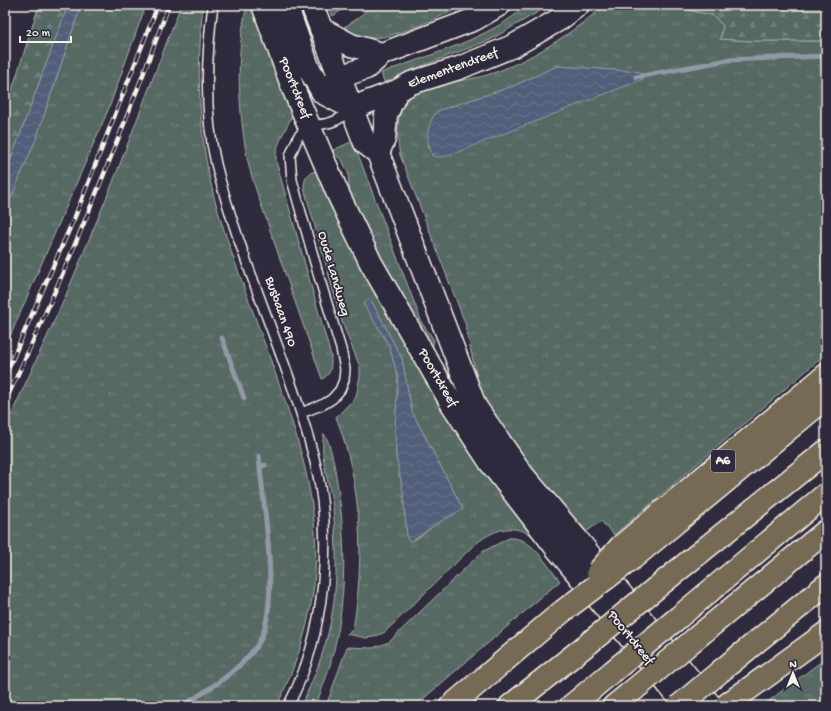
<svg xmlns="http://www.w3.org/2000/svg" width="831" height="711" viewBox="0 0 831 711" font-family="'Gochi Hand',sans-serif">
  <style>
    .grass { fill: url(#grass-tufts); stroke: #a6aea6; fill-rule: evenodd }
    .forest { fill: url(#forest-firs); stroke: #a6aea6 }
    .water { fill: url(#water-waves); stroke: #9299a6 }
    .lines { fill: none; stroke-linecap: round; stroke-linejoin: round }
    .stream { stroke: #9299a6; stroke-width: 5 }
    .service-casing { stroke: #f4f1e8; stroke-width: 12 }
    .secondary-casing { stroke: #f4f1e8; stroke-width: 25 }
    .motorway-casing { stroke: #f4f1e8; stroke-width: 25 }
    .service { stroke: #2f2a3d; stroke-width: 9 }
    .secondary { stroke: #2f2a3d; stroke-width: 22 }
    .motorway { stroke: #766a54; stroke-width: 22 }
    .rail-casing { stroke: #f4f1e8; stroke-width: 4.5 }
    .rail { stroke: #2f2a3d; stroke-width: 3; stroke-dasharray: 9; stroke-linecap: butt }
    .motorway-bridge-casing { stroke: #f4f1e8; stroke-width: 25; stroke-linecap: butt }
    .motorway-bridge { stroke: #766a54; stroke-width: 22 }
    .labels { text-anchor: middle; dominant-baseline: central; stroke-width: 3.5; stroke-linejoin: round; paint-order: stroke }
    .shield { fill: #2f2a3d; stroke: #b9b5b5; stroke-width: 1 }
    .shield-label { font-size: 13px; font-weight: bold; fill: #f4f1e8 }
    .street-label { font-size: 14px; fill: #f4f1e8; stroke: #2f2a3d }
  </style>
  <defs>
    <pattern id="grass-tufts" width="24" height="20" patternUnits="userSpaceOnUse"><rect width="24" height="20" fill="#576a64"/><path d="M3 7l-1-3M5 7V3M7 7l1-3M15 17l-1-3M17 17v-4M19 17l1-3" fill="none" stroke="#70807a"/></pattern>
    <pattern id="forest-firs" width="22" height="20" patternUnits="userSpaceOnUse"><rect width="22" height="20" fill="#576a64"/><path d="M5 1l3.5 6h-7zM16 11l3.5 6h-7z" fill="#70807a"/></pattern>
    <pattern id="water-waves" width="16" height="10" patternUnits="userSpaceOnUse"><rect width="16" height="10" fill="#515e7a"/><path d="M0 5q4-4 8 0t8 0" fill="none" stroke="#6b768d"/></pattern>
  </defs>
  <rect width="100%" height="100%" fill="#2f2a3d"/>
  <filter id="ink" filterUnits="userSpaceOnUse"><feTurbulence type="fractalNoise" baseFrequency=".025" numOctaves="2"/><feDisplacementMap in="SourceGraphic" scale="8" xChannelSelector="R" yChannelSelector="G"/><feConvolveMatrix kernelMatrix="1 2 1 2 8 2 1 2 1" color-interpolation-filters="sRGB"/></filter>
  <g filter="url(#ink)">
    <!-- grass -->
    <path class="grass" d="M81,5h65l-37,103 -104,240v-136l31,-73z
      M181,5h22c-7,69 -5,139 15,206 17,55 39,110 58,164 26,72 49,147 36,224 -6,38 -19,73 -35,107h-272v-278l58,-126 50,-120z
      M247,5h11l36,104c-5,19 -19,32 -18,52l55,195c0,10 1,18 -9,23 -17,-49 -34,-97 -51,-146 -9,-28 -22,-57 -26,-87 -7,-46 -9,-96 2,-141z
      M327,5h22l-16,11z
      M368,5h20v2l11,-2h66c-22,11 -75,36 -99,33 -8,-2 -15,-6 -22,-11 10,-6 20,-11 24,-22z
      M527,5h23l-60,35 -81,31 -23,16 -5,-14c45,-17 111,-35 146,-68z
      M605,5h68l19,6 21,4 10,11 -2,13 31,2h74v313l-212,181 -13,-14 -16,12 -49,-56 -52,-75 -5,-13 -14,-66 -65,-168c-4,-18 -5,-48 13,-60 21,-14 51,-13 74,-20 44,-14 83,-41 118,-70zM557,66l83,6 2,7 -163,64 -46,13 -5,-11 9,-34 74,-24z
      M353,141l69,182 12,17 -2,10 -39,-67 -43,-85 -2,-26 -6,-12 -11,-9z
      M317,171l221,369c-23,-19 -44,-12 -66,7l-87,85 -11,5 -8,1 -19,-4 6,-4c12,-71 9,-146 -17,-213l20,-20 4,-21v-9l-17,-42 -39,-137c0,-9 3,-16 13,-17zM371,300l31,59 10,53 51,97 -27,15 -21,16 -5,1 -3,-4 -4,-46 -7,-35 -1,-27 3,-52 -9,-32 -25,-40z
      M324,434c7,9 11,35 13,47 12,75 10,154 -22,225h-14c34,-71 40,-120 32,-198 -3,-24 -14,-51 -9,-74z
      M509,538c23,-2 38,28 51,43l-145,125h-89l21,-59 26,1 16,-6 93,-90z
      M826,658v48h-64z"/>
    <!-- forest -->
    <path class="forest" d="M39,5h29l-63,170v-63z
      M673,5h153v36h-74l-32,-2 3,-13 -10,-11 -21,-4z"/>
    <!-- water -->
    <path class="water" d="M68,5h13l-45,134 -31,73v-37z
      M557,66l84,6 2,7 -193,76 -9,2 -8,-1c-8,-17 -7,-30 4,-45l74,-24z
      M367,299l4,1 31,59 10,53 51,97 -27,15 -24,17 -4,-1 -1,-3 -4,-46 -7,-35 -1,-27 3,-52 -9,-32 -25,-40z"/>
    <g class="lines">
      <!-- stream -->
      <path class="stream" d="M636,77l92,-17 98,-4
        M222,338l22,60
        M259,456l1,11 5,-2
        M5,698l10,8
        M182,706c26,-16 56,-34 74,-59 26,-35 8,-136 4,-180"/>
      <defs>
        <path id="service" d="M213,5c-7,52 -9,108 3,159 25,100 72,194 98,294 20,77 12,177 -26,248
          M301,413l23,-9 8,-5 8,-9 4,-10 1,-11 -4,-20 -22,-72 -27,-97 -2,-24 8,-19 11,-12c18,0 30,-3 42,-16"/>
        <path id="secondary" d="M263,5l30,83 45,106 33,69 81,141 38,58 68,88 128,156
          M286,5l22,62 15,26 29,15 45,-17 14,-8 48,-15 54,-22 47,-27 18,-14
          M312,5l53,138 13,10 97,253 47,68 54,64 135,168
          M321,29l30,16 31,9
          M329,87l10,-10 27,-9 16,-14 93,-35 24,-14
          M378,153l6,-14 2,-24 11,-24"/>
        <path id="motorway" d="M621,546l205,-171
          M633,558l193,-160
          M656,588l170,-137
          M679,617l147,-123
          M696,638l130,-107
          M722,670l104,-85
          M451,706l112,-95
          M510,706l79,-63
          M571,706l41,-34
          M614,706l16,-13
          M725,706l101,-73"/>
      </defs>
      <!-- service casing -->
      <use href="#service" class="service-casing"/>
      <!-- secondary casing -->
      <use href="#secondary" class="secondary-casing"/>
      <!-- motorway casing -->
      <use href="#motorway" class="motorway-casing"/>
      <!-- service -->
      <use href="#service" class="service"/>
      <!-- secondary -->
      <use href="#secondary" class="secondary"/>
      <!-- motorway -->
      <use href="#motorway" class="motorway"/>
      <defs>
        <path id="rail" d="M5,376l71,-162 82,-209
          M5,402c61,-130 115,-263 164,-397"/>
      </defs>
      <!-- rail casing -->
      <use href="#rail" class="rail-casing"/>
      <!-- rail -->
      <use href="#rail" class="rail"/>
      <defs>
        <path id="motorway-bridge" d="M598,572l23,-26
          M563,611l70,-53
          M589,643l67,-55
          M612,672l67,-55
          M630,693l66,-55
          M679,706l43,-36"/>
      </defs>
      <!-- motorway-bridge casing -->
      <use href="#motorway-bridge" class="motorway-bridge-casing"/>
      <!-- motorway-bridge -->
      <use href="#motorway-bridge" class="motorway-bridge"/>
    </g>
  </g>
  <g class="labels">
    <!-- shield labels -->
    <rect class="shield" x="711" y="450" width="24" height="22" rx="3"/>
    <g class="shield-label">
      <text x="723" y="461">A6</text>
    </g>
    <!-- street labels -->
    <g class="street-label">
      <text transform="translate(453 69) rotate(-20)">Elementendreef</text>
      <text transform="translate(294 88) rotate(68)">Poortdreef</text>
      <text transform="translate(333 274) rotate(74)">Oude Landweg</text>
      <text transform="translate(280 312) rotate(71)">Busbaan 490</text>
      <text transform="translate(437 378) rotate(60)">Poortdreef</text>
      <text transform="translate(630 638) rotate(51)">Poortdreef</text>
    </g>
  </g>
  <!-- margin -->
  <rect width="831" height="711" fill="none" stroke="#2f2a3d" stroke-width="20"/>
  <rect x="10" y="10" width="811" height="691" fill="none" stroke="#f4f1e8" stroke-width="1.5" filter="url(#ink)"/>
  <!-- north arrow -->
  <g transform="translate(793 673)" stroke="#2f2a3d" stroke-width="3" paint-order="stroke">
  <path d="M0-3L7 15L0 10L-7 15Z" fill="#f4f1e8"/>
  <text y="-6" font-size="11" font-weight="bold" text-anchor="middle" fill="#f4f1e8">N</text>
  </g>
  <!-- scale -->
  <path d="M20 36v6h51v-6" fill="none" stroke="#f4f1e8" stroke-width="2"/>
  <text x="26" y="36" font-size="12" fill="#f4f1e8" stroke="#2f2a3d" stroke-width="3" paint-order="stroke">20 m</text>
</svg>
